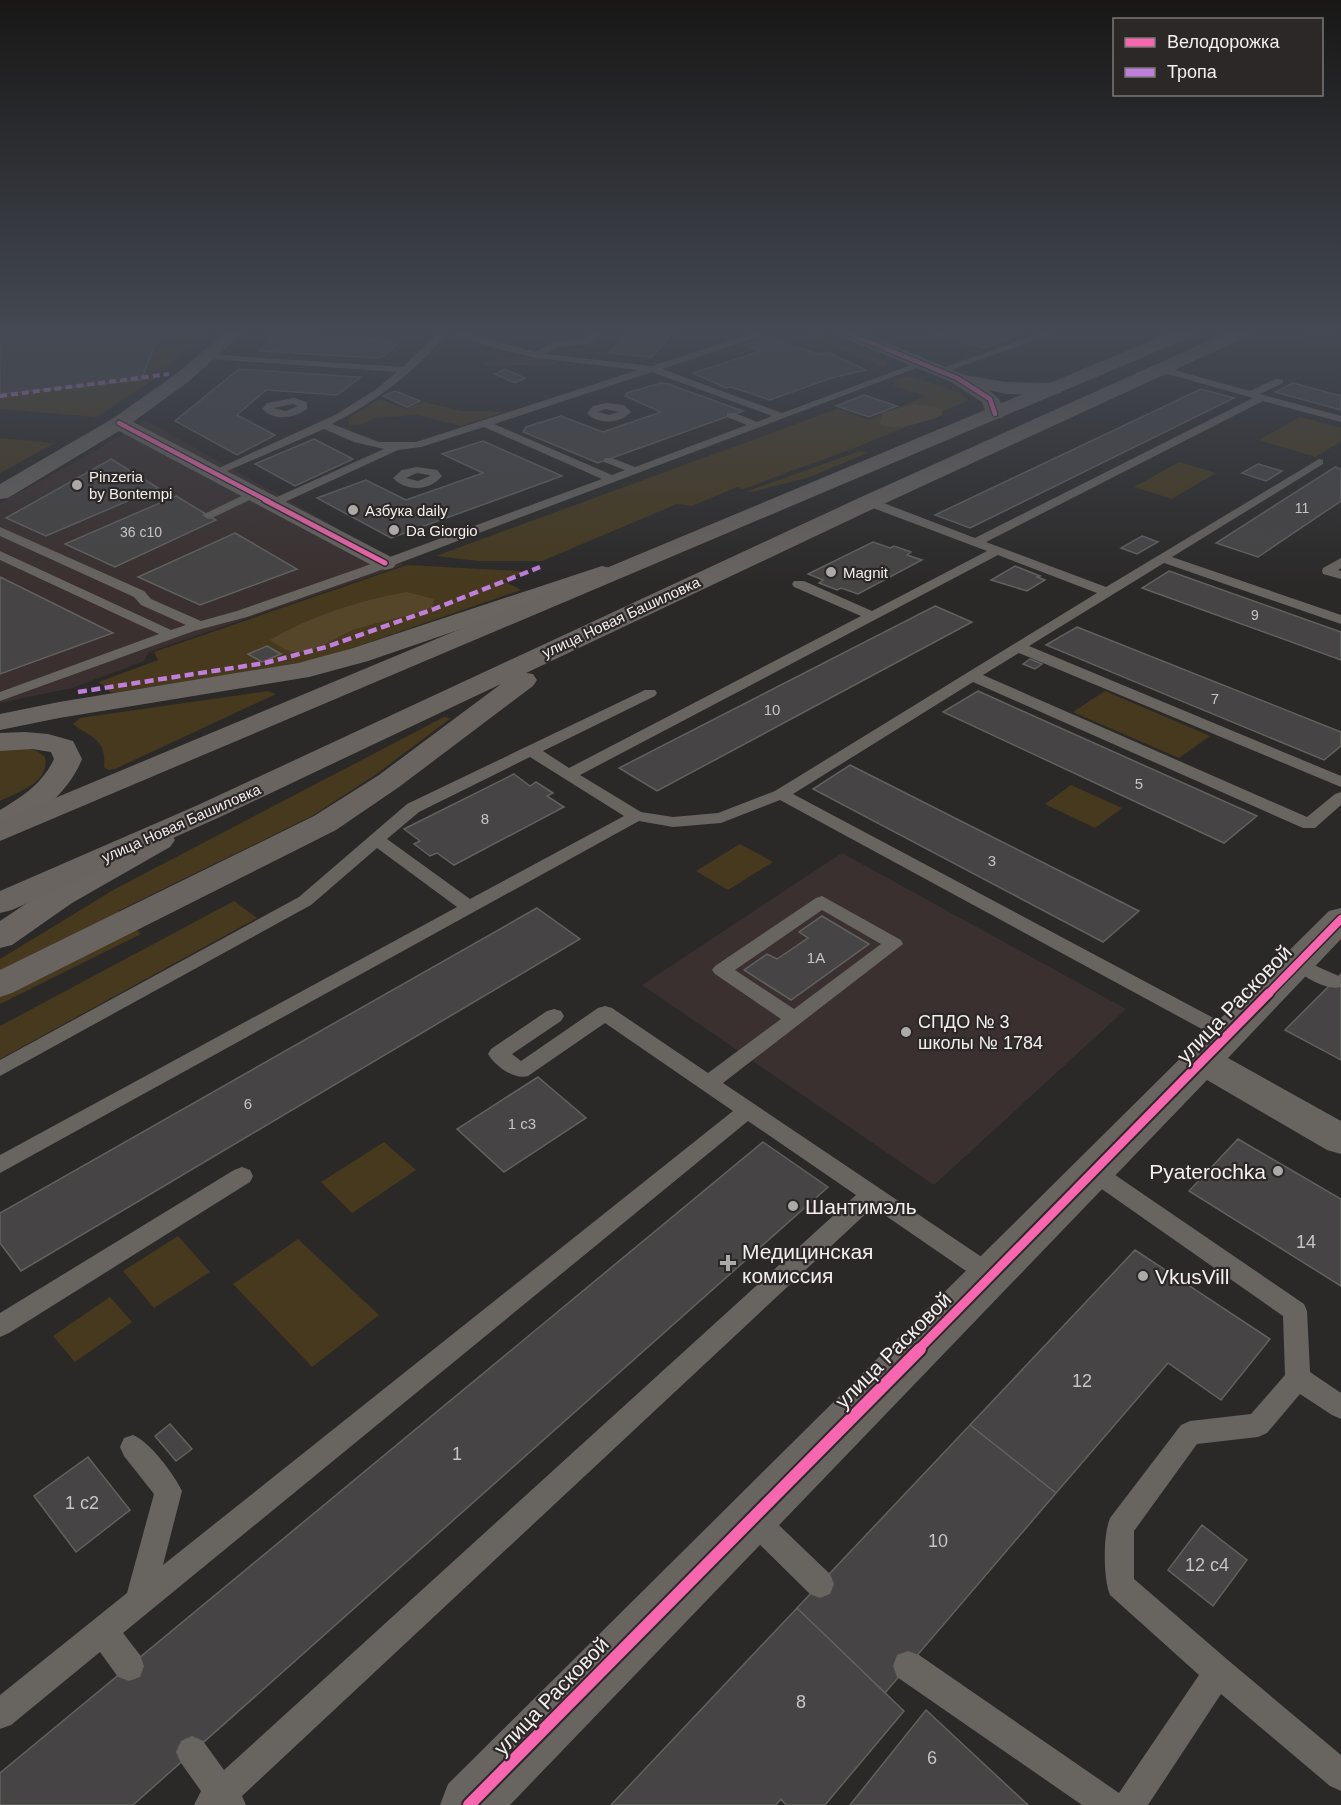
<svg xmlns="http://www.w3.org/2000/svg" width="1341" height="1805" viewBox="0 0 1341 1805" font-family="Helvetica,sans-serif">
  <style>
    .built { fill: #3a302f }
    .green { fill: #46391d }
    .forest { fill: #55462a }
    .building { fill: #464444; stroke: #626160; stroke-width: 1.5 }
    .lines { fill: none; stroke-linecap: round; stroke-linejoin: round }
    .service { fill: #686460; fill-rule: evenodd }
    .minor { fill: #686460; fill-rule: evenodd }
    .tertiary { fill: #686460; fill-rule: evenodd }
    .secondary { fill: #6b6562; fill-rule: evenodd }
    .primary { fill: #696460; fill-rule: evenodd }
    .quiet-far1 { stroke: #c07fdc; stroke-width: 4; stroke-dasharray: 7 4; stroke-linecap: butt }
    .quiet { stroke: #c07fdc; stroke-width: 4.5; stroke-dasharray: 9 4.5; stroke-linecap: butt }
    .cycleway-far4-casing { stroke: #2c2827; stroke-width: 7 }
    .cycleway-far3-casing { stroke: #2c2827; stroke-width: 8 }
    .cycleway-far2-casing { stroke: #2c2827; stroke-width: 11 }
    .cycleway-far1-casing { stroke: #2c2827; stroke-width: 13 }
    .cycleway-casing { stroke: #2c2827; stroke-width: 16 }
    .cycleway-far4 { stroke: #f766af; stroke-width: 4.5 }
    .cycleway-far3 { stroke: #f766af; stroke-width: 5 }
    .cycleway-far2 { stroke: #f766af; stroke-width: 8 }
    .cycleway-far1 { stroke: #f766af; stroke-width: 9 }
    .cycleway { stroke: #f766af; stroke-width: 12 }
    .poi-dot { fill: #acaaa9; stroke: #2c2827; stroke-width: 2 }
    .labels { text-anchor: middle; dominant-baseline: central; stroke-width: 4.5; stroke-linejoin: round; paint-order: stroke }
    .far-number-label { font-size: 14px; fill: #c7c4c4 }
    .far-poi-label { font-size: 15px; fill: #f2efee; stroke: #2c2827; text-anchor: start }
    .far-street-label { font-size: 15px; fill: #f2efee; stroke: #2c2827 }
    .number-label { font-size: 15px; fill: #c7c4c4 }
    .poi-label { font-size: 18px; fill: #f2efee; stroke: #2c2827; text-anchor: start }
    .near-number-label { font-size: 18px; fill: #c7c4c4 }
    .near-street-label { font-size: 21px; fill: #f2efee; stroke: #2c2827 }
    .near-poi-label { font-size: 21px; fill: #f2efee; stroke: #2c2827; text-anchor: start }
  </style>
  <rect width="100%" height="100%" fill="#2b2928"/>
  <!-- built -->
  <path class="built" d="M1312,332h29v16l-45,-7z
    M145,420l258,145 -254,87 -5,9 -72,27 -72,15v-200l97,-53z
    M842,853l284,156 -192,176 -292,-200z"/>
  <!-- green -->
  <path class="green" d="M0,332h210l-47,38 -163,16z
    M798,332h13l74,30 2,3 -3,2z
    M518,356l46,7c-28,4 -55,1 -82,2l7,-4z
    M164,372l-67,45 -97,-8v-21z
    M910,376l50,17 8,8 -111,46 -114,42 -6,-2 -45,19 -15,-2 -135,57h-65l-41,-5 401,-147 31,11 58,-24 -31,-10 -2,-3 7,-5z
    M380,399l25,10 19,-7 38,9 43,1 -44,14 -44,-11 -42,3 -12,6 -14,1v-6l3,-3z
    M1300,417l41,11v13l-25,16 -57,-17z
    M0,438l55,5 -55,30z
    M860,451l7,2 -57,24 -58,15 -4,-1z
    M1179,462l37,11 -44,26 -38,-12z
    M407,565l114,6v3l-17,7 17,9 -195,67 -66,13 -148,23 -13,-11 59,-22 -4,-8z
    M268,691l8,3 -161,75 -7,1 -4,-3c3,-29 -15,-30 -31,-43l7,-6z
    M1105,691l105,45 -31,22 -106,-46z
    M444,717l7,1 -76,57 -63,41 -194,95 23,23 -141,70v-45l115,-70z
    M18,746l19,5 8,6c5,26 -26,34 -45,44v-53z
    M1071,785l51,23 -27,20 -50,-24z
    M740,844l33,18 -45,28 -32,-19z
    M234,901l23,17 -257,141v-33z
    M384,1142l32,28 -64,43 -31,-31z
    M178,1236l32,36 -56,36 -31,-37z
    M298,1239l81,76 -67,52 -79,-83z
    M110,1297l22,25 -57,40 -22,-26z"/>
  <!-- forest -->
  <path class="forest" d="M914,404l28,4v7c-12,6 -52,18 -62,9l2,-11z
    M407,592l27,7 -2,8c-25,10 -51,14 -76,22 -20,7 -40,25 -61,23 -11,-1 -17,-7 -25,-12 38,-23 94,-41 137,-48z"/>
  <!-- building -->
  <path class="building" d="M0,332h160l-19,48 -141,14z
    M275,332h42l-2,4 75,5 7,3 -13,12 -8,2 -116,-7z
    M629,332h45l-22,25 -43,-4z
    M929,332h97l-42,16z
    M768,338l50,16 9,-2 39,18 -35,8 -61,22 -39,-13 -5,1 -33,-15 68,-22 -17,-6z
    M239,369l118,8h4l-24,18 -71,-5 -29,25 38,20 -38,20 -62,-34z
    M505,369l20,9 -10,5 -20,-9z
    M660,383l8,1 75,27 -145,52 -75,-31 3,-5 35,-11 42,16 58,-20 -36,-16 2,-3z
    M1293,383l48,13v14l-66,-18z
    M1201,389l33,9 -264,130 -35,-13z
    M395,391l25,10 -13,6 -24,-11z
    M864,395l33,11 -28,11 -33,-11z
    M314,439l39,20 -58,27 -40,-22z
    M483,441l79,35 -171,62 -74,-40 49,-18 40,20 77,-27 -41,-19z
    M111,459l47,29 -112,48 -40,-18z
    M1258,464l24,7 -16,10 -24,-8z
    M1335,467l6,2v32l-83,56 -42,-14z
    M176,496l40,24 -101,47 -50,-23z
    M235,533l62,36 -97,36 -62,-28z
    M1142,536l16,6 -21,12 -16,-6z
    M873,542l17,6 4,-2 17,6 -4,3 15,5 -64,34 -17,-6 -4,2 -18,-7 4,-3 -15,-6z
    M1015,566l25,10 -3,1 8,3 -18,11 -36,-11z
    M1169,571l172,61v28l-199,-72z
    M0,577l113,56 -113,41z
    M935,606l37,16 -315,169 -38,-23z
    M1077,627l264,105v14l-17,14 -278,-115z
    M267,646l14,8 -19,8 -14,-8z
    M1030,659l12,5 -7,5 -12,-5z
    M978,691l20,9 259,116 -33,27 -281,-131z
    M850,765l289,146 -36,31 -290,-153z
    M514,774l16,12 6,-4 17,11 -6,3 17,11 -110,58 -17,-12 -7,3 -16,-12 6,-3 -16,-12z
    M537,908l43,31 -559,332 -21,-28v-30z
    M822,916l47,28 -78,56 -47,-30 23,-16 10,5 31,-21 -9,-6z
    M1341,974v86l-56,-30z
    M538,1077l48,41 -82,54 -47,-43z
    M1238,1139l103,60v87l-152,-95z
    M763,1142l65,45 -695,618h-133v-32z
    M1135,1250l135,89 -49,61 -53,-37 -112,130 -86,-68z
    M170,1424l22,25 -16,12 -21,-25z
    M970,1425l86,68 -171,200 -88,-85z
    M88,1457l42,53 -54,42 -42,-56z
    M1202,1525l45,35 -34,46 -45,-36z
    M797,1608l107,103 -79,94h-39l-5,-6 -5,6h-165z
    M926,1710l102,95h-178z"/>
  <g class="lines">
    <!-- service -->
    <path class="service" d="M438,332h10c-32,39 -71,69 -116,92l47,18h37l222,-72 -102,-12 -38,-9 -50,-17h15l72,20 18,-10 30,-3 9,-7h11l-14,12 -31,3 -13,7 107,12 105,-34h15l-110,37 120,44 137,-51 8,2 -557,210 -123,43 -53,14 -194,70v-9l159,-58 -159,-74v-9l171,79 15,-5 -45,-20 -7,-8 -134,-61v-9l144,64 7,8 50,22 36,-10 123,-43 242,-89 -118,-52 -63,20 -23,3 -126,58 -6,-4 2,-3 116,-52 -30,-7 -30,-13 -106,46 -4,1 -6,-3 129,-59 38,-24 22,-18 -188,-13 -3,-1v-4l197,13zM652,372l120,44 -15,6 -22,-9h-8v4l20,8 -112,42 -23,-9h-8v4l21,8 -13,5 -118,-51z
      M1044,332h14l-116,41 -8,-2z
      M1160,366l90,25 25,-12h8v4l-23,11 81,22v6l-78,-21 -277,141 120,45 213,-128 4,1v4l-151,93 169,58v9l-177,-61 -135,83 312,130v11l-322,-134 -36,22 324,142 28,-23 6,-2v13l-26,23h-12l-330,-146 -180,112 443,236 3,5 -3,5 -7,2 -7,-2 -442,-240 -59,23 -48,4 -34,-6 -639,352v-18l457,-248 -80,-59 -66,57 -311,171v-16l299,-163 108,-93 238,-114h10l2,3 -2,3 -112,55 26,17 292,-152 -67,-29 -2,-3 2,-3h10l68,30 115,-60 -122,-46v-6h8l102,39 278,-140 -96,-27 -2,-2zM998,555l99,38 -322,198 -57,22 -45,4 -32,-5 -61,-37zM530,757l94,59 -154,83 -83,-60 32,-27z
      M294,398l13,4v7c-14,10 -33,12 -45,0l5,-6zM293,404l5,2 -12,5 -13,-3z
      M606,403l18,2 7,7c-11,12 -33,13 -44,1l6,-7zM606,409l13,3 -10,3 -11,-3z
      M417,467l20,3 5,6c-12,15 -36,16 -49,2l9,-8zM417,473l12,2 1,1 -12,5 -12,-3z
      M254,490l4,2v4l-46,22 -4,1 -6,-4z
      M1341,558v10l-3,2 3,1v8l-18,-5 -1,-3 1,-3z
      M822,896l79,44 2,4 -180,139 278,187 4,7 -4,7 -8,3 -8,-3 -112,-77 -631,589 4,9h-52l7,-14 -20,-28 -5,-11 5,-11 11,-5 11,5 21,29 632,-575 -108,-74 -625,512 17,22 4,11 -4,11 -11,4 -11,-4 -18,-25 -89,73 -11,4v-34l127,-102 27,-99 -30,-38 -4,-9 4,-9 9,-3c16,6 41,39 49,56l-19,74 570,-454 -128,-88 -77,53c-14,4 -33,-10 -40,-22l3,-5 56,-38 7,-2 7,2 3,5 -3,5 -49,33 9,7 77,-53 7,-2 7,2 96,65 73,-54 -66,-45 -3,-4 3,-4 101,-68zM822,910l59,34 -87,65 -59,-39z
      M1298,958l43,19v10c-16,4 -36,-11 -50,-19l-2,-4 2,-4z
      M1094,1163l8,3 202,138 3,7 3,61 31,21v26l-9,-4 -32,-21 -33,39 -9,4 -61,7 -63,87v48l95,82 112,94v36l-11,-5 -109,-92 -73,111h-66l-185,-128 -4,-11 4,-11 11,-4 11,4 200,138 80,-118 -89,-80c-7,-17 -7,-60 0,-77l71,-93 9,-4 61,-7 34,-39 -2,-59 -197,-138 -3,-6 3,-6z
      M242,1167l8,3 3,6 -3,6 -241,151 -9,4v-24l234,-143z
      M752,1505l10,4 68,65 4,10 -4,10 -10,4 -10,-4 -68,-67 -4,-9 4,-9z"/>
    <!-- minor -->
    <path class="minor" d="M226,332h18l-56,50 -55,40 260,136 4,5 -4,5 -8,2 -8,-2 -258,-137 -111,67 -8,1v-15l112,-65 64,-45z
      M1341,908v31l-113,119 113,63v33l-14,-4 -120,-70 -697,725h-70l8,-21 110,-109 771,-764z"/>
    <!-- tertiary -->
    <path class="tertiary" d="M837,332h23l105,43 41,7 48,1 7,2 2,4 -2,4 -7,2 -48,-1 -17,-4 10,9 6,15 -3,4h-14l-6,-16 -31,-20 -112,-46z"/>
    <!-- secondary -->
    <path class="secondary" d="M602,566l8,2 4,5 -4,5 -242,83 -59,16 -250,41 -59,12v-16l59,-12 239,-39 52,-14z
      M25,732l23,2 25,7 9,18c-13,33 -47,63 -82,72v-21c22,-13 43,-27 54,-51l-3,-7 -19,-3 -32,2v-18z
      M159,831l11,2 5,7 -5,7 -98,56 -60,42 -12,3v-27l48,-32 100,-56z"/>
    <!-- primary -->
    <path class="primary" d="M1172,332h23l-2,4 -1193,505v-20z
      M1228,332h22l-2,4 -371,171 -351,166 7,1 4,6 -4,6 -134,101 -63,43 -324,163 -12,4v-27l314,-154 65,-41 122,-91 -281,133 -208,93 -12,3v-22l198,-86 663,-308z"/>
    <!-- quiet-far1 -->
    <path class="quiet-far1" d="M0,396l169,-22"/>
    <!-- quiet -->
    <path class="quiet" d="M78,692l187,-29 61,-16 108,-38 106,-42"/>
    <defs>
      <path id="cycleway-far4" d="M845,332l112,46 33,21 5,15
        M119,423l149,78"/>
      <path id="cycleway-far3" d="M265,500l120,63"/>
      <path id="cycleway-far2" d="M1267,995l74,-76"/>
      <path id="cycleway-far1" d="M918,1350l351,-357"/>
      <path id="cycleway" d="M469,1805l451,-456"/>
    </defs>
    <!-- cycleway-far4 casing -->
    <use href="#cycleway-far4" class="cycleway-far4-casing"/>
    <!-- cycleway-far3 casing -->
    <use href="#cycleway-far3" class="cycleway-far3-casing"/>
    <!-- cycleway-far2 casing -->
    <use href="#cycleway-far2" class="cycleway-far2-casing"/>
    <!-- cycleway-far1 casing -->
    <use href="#cycleway-far1" class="cycleway-far1-casing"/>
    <!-- cycleway casing -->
    <use href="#cycleway" class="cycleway-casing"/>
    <!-- cycleway-far4 -->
    <use href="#cycleway-far4" class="cycleway-far4"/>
    <!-- cycleway-far3 -->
    <use href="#cycleway-far3" class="cycleway-far3"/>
    <!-- cycleway-far2 -->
    <use href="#cycleway-far2" class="cycleway-far2"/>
    <!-- cycleway-far1 -->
    <use href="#cycleway-far1" class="cycleway-far1"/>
    <!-- cycleway -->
    <use href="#cycleway" class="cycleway"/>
  </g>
  <!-- sky -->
  <linearGradient id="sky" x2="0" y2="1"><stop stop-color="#181716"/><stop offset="0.57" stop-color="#444953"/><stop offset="1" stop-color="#444953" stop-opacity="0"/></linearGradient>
  <rect width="1341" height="585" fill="url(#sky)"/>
  <!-- markers -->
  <g class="poi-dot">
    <circle cx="77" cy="485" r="6"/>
    <circle cx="353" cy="510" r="6"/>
    <circle cx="394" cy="530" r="6"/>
    <circle cx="831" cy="572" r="6"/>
    <circle cx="906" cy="1032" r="6"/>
    <circle cx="1278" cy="1171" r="6"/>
    <circle cx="793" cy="1206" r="6"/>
    <path d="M725 1254h6v6h6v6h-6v6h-6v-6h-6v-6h6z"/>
    <circle cx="1143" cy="1276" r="6"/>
  </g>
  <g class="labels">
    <!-- far-number labels -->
    <g class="far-number-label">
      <text x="1302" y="508">11</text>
      <text x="141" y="532">36 с10</text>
      <text x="1255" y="615">9</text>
    </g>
    <!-- far-poi labels -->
    <g class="far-poi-label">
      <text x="89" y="476">Pinzeria<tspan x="89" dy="17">by Bontempi</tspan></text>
      <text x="365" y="510">Азбука daily</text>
      <text x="406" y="530">Da Giorgio</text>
      <text x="843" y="572">Magnit</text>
    </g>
    <!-- far-street labels -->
    <g class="far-street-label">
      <text transform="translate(621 617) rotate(-25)">улица Новая Башиловка</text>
      <text transform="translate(181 823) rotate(-24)">улица Новая Башиловка</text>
    </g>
    <!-- number labels -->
    <g class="number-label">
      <text x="1215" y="698">7</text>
      <text x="772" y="709">10</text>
      <text x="1139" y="783">5</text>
      <text x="485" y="818">8</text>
      <text x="992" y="860">3</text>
      <text x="816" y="957">1А</text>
      <text x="248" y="1103">6</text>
      <text x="522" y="1123">1 с3</text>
    </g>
    <!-- poi labels -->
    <g class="poi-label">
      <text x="918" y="1022">СПДО № 3<tspan x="918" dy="21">школы № 1784</tspan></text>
    </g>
    <!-- near-number labels -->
    <g class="near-number-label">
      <text x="1306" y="1242">14</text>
      <text x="1082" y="1381">12</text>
      <text x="457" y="1454">1</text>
      <text x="82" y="1503">1 с2</text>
      <text x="938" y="1541">10</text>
      <text x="1207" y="1565">12 с4</text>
      <text x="801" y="1702">8</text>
      <text x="932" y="1758">6</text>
    </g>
    <!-- near-street labels -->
    <g class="near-street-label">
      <text transform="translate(1234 1004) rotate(-46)">улица Расковой</text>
      <text transform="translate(893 1350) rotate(-45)">улица Расковой</text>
      <text transform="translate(551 1696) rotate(-46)">улица Расковой</text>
    </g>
    <!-- near-poi labels -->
    <g class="near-poi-label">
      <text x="1266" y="1171" text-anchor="end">Pyaterochka</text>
      <text x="805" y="1206">Шантимэль</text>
      <text x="742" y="1251">Медицинская<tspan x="742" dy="24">комиссия</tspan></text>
      <text x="1155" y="1276">VkusVill</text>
    </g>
  </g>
  <!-- legend -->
  <rect x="1113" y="18" width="210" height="78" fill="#2c2827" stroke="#7b7877" stroke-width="1.5"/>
  <rect x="1125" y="38" width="30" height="9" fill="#f766af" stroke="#7b7877" stroke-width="1.5"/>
  <text x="1167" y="48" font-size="18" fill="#f2efee">Велодорожка</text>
  <rect x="1125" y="68" width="30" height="9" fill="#c07fdc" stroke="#7b7877" stroke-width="1.5"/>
  <text x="1167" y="78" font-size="18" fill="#f2efee">Тропа</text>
</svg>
